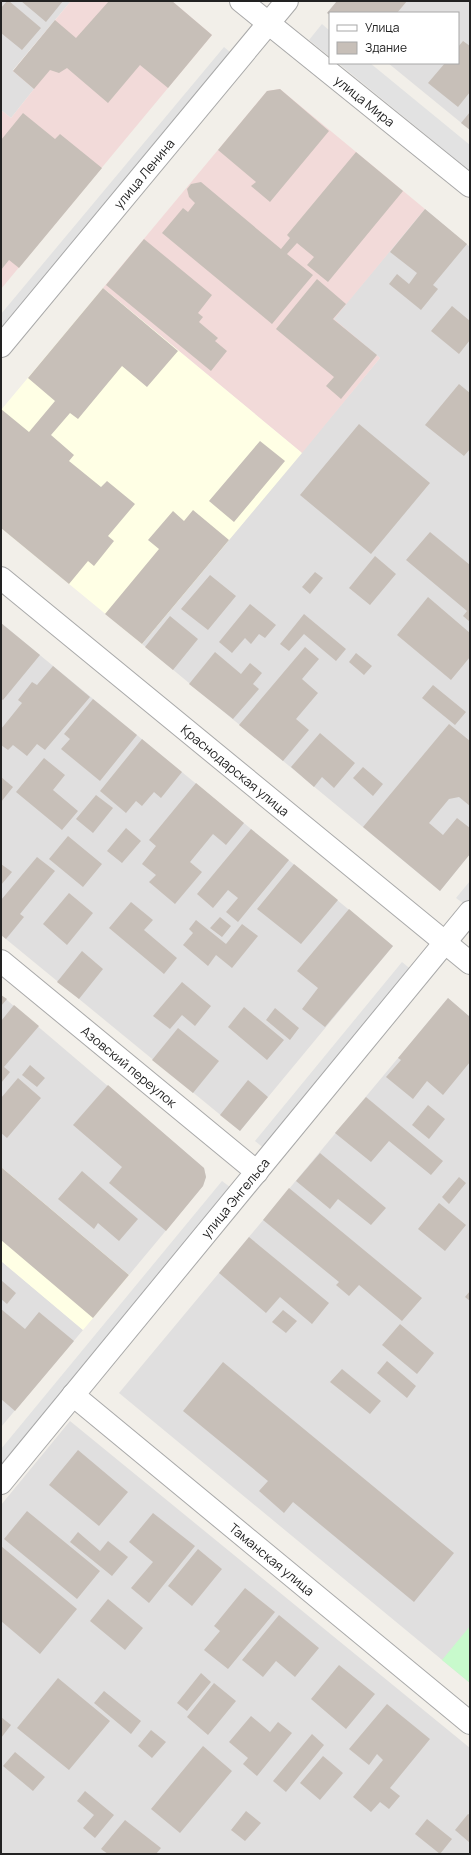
<svg xmlns="http://www.w3.org/2000/svg" width="471" height="1855" viewBox="0 0 471 1855" font-family="Manrope,sans-serif">
  <style>
    .residential { fill: #e0dfdf }
    .commercial { fill: #f2dad9 }
    .education { fill: #ffffe5 }
    .park { fill: #c8facc }
    .parking { fill: #e2e2e2 }
    .building { fill: #c7bfb8 }
    .lines { fill: none; stroke-linecap: round; stroke-linejoin: round }
    .street-casing { stroke: #a9a9a9; stroke-width: 24 }
    .street { stroke: #fff; stroke-width: 22 }
    .labels { text-anchor: middle; dominant-baseline: central; stroke-width: 4; stroke-linejoin: round; paint-order: stroke }
    .street-label { font-size: 13px; fill: #222; stroke: #fff }
  </style>
  <rect width="100%" height="100%" fill="#f2efe9"/>
  <!-- residential -->
  <path class="residential" d="M1,1h70l-58,69 21,19 -23,29 -10,-8z
    M337,1h133v129l-82,-67h70v-50h-128v2l-3,-2z
    M425,209l45,38v607l-30,37 -298,-247 238,-286 -47,-39z
    M1,623l392,323 -153,185 -239,-196z
    M1,995l203,173 2,9 -3,9 -74,89 -128,-108z
    M448,998l22,19v666l-351,-290z
    M1,1261l82,69 -82,97z
    M70,1421l400,327v106h-469v-349z"/>
  <!-- commercial -->
  <path class="commercial" d="M71,1h101l40,34 -211,254v-179l10,8 23,-29 -21,-18z
    M280,89l145,120 -91,110 46,39 -78,95 -199,-165 164,-197z"/>
  <!-- education -->
  <path class="education" d="M103,288l199,165 -160,191 -141,-116v-118z
    M1,1167l128,108 -46,55 -82,-69z"/>
  <!-- park -->
  <path class="park" d="M470,1626v57l-28,-23z"/>
  <!-- parking -->
  <path class="parking" d="M322,24l8,7v26l-21,-17z
    M224,47l13,11 -236,282v-26z
    M338,63h32l100,82v26z
    M470,881v21l-3,4 -11,-8z
    M402,962l11,9 -147,179 -11,-9z
    M222,1181l12,9 -233,283v-24z"/>
  <!-- building -->
  <path class="building" d="M7,1h2l32,27 -19,22 -21,-17v-25z
    M21,1h42l-17,21z
    M109,1h63l40,34 -44,53 -28,-23 -32,38 -41,-35 -8,5 -9,-3 -16,19 -21,-18 42,-51 21,18z
    M337,1h70l-10,12h-67v2l-3,-2z
    M463,41l7,5v46l-12,15 -30,-24 17,-20h13v-16z
    M280,89l49,42 -59,71 -19,-16 5,-4 -38,-32 49,-59z
    M470,112v18l-9,-7z
    M23,113l32,26 5,-5 42,34 -83,100 -10,-8 -8,10v-130z
    M356,152l47,39 -75,91 -21,-17 7,-8 -17,-14 -10,11 26,21 -41,49 -110,-91 21,-25 5,4 7,-9 -6,-6 -2,-8 4,-5 10,-2 80,67 9,-11 -3,-3z
    M425,209l42,35 -34,41 5,4 -17,21 -32,-26 8,-10 12,10 8,-11 -27,-21z
    M144,239l68,56 -14,18 5,4 -4,5 19,16 -3,3 12,10 -16,20 -105,-86z
    M317,279l29,25 -13,15 44,36 -36,44 -15,-13 8,-9 -58,-48z
    M103,288l75,63 -31,36 -25,-21 -44,53 -8,-6 -19,22 23,20 -5,6 32,26 6,-6 28,23 -27,32 6,5 -20,25 -6,-5 -19,23 -68,-56v-119l28,23 26,-31 -27,-23z
    M452,306l18,15v19l-11,14 -28,-23z
    M459,384l11,9v56l-6,7 -39,-31z
    M359,424l71,59 -59,71 -71,-59z
    M260,441l25,20 -51,61 -25,-21z
    M193,510l36,30 -87,104 -37,-30 54,-65 -11,-9 25,-29 11,10z
    M430,532l40,33v57l-7,-6 4,-5 -61,-51z
    M375,556l21,18 -26,31 -21,-17z
    M315,572l8,6 -13,16 -8,-7z
    M210,575l26,21 -28,34 -27,-21z
    M428,597l42,36v24l-19,23 -54,-45z
    M250,604l26,21 -11,13 -6,-4 -8,10 -6,-6 -13,15 -13,-11z
    M304,614l42,35 -10,12 -32,-27 -15,17 -9,-7z
    M170,616l28,23 -25,31 -28,-23z
    M1,623l39,32 -37,45 -2,-1z
    M305,647l14,12 -17,20 16,14 -22,26 13,11 -26,31 -44,-36z
    M215,652l26,22 9,-11 12,10 -9,11 6,5 -26,30 -44,-35z
    M356,653l16,13 -8,9 -15,-13z
    M53,666l37,31 -45,53 -8,-6 -10,12 -14,-11 -5,5 -7,-5v-16l21,-26 -4,-3 14,-18 5,3z
    M433,685l33,27 -11,13 -33,-27z
    M93,699l44,36 -37,46 -39,-32 9,-10 -6,-5z
    M449,724l21,17v65l-11,-9 -10,2 -20,24 14,12 14,-17 13,10v26l-30,37 -77,-64z
    M320,733l35,30 -21,25 -12,-11 -8,10 -23,-20z
    M142,739l40,33 -21,26 -7,-6 -12,14 -6,-5 -10,12 -26,-22z
    M44,758l21,17 -12,15 25,21 -16,19 -46,-38z
    M363,767l20,17 -10,12 -20,-18z
    M1,777l12,10 -12,15z
    M196,783l48,40 -18,22 -13,-11 -23,28 12,10 -27,32 -26,-22 7,-7 -14,-11 14,-18 -7,-6z
    M96,795l17,13 -20,25 -17,-14z
    M126,828l15,13 -19,22 -15,-12z
    M251,829l38,31 -51,62 -12,-10 12,-14 -10,-8 -15,18 -16,-14z
    M68,836l34,28 -19,23 -34,-28z
    M37,857l18,14 -35,43 4,3 -18,22 -5,-4v-35z
    M1,864l11,8 -11,13z
    M294,864l44,36 -37,44 -44,-35z
    M69,893l24,20 -26,32 -24,-21z
    M131,902l22,18 -9,10 33,28 -13,16 -55,-46z
    M349,909l44,37 -68,81 -23,-18 16,-21 -21,-17z
    M220,917l11,9 -9,11 -12,-9z
    M196,920l30,24 16,-20 16,12 -26,32 -16,-13 -8,11 -25,-21 10,-12 -4,-4z
    M82,951l21,18 -24,30 -22,-17z
    M182,982l29,24 -16,20 -13,-11 -12,14 -17,-13z
    M1,995l6,4 -6,7z
    M448,998l22,19v45l-27,33 -16,-14 -14,18 -27,-22 15,-17 -3,-2z
    M14,1005l25,21 -35,41 6,5 -9,11v-62z
    M244,1007l40,33 -17,20 -39,-33z
    M275,1008l24,20 -9,12 -24,-20z
    M178,1028l41,33 -26,32 -41,-33z
    M30,1065l15,13 -8,9 -15,-12z
    M18,1078l23,20 -34,40 -6,-5v-35z
    M248,1080l20,17 -28,34 -20,-16z
    M108,1085l96,83 2,9 -3,9 -37,45 -57,-48 13,-16 -49,-42z
    M366,1097l77,64 -12,14 -42,-34 -18,21 -36,-29z
    M428,1105l17,14 -16,20 -17,-14z
    M320,1153l66,55 -15,17 -33,-26 -8,10 -34,-28z
    M1,1167l128,108 -36,43 -92,-78z
    M82,1171l56,48 -19,22 -21,-18 -4,6 -36,-30z
    M459,1177l7,6 -17,21 -7,-7z
    M289,1188l133,110 -20,23 -43,-36 -10,11 -13,-11 3,-3 -76,-62z
    M439,1203l27,22 -21,26 -27,-22z
    M249,1237l80,66 -17,21 -32,-27 -14,16 -47,-40z
    M1,1280l15,13 -9,11 -6,-5z
    M470,1291v10l-5,-4z
    M1,1309l24,20 14,-17 35,29 -59,70 -14,-12z
    M283,1310l14,11 -11,12 -14,-11z
    M400,1324l34,29 -17,21 -35,-29z
    M387,1361l29,25 -9,12 -30,-25z
    M223,1362l231,191 -40,49 -121,-100 -9,11 -25,-22 9,-10 -85,-70z
    M342,1369l39,32 -11,13 -40,-32z
    M78,1450l50,42 -29,34 -50,-41z
    M27,1511l73,60 -23,28 -73,-60z
    M153,1513l42,33 -46,57 -18,-15 22,-26 -24,-20z
    M78,1532l22,19 8,-10 20,16 -16,19 -42,-34z
    M1,1546l76,63 -37,45 -39,-33z
    M198,1549l24,20 -30,37 -24,-20z
    M245,1588l30,24 -47,57 -24,-19 16,-19 -6,-5z
    M108,1599l35,29 -18,22 -35,-29z
    M279,1615l40,33 -24,29 -19,-16 -13,16 -21,-17z
    M339,1665l36,29 -29,35 -35,-30z
    M201,1673l10,9 -24,29 -10,-8z
    M58,1678l52,43 -41,49 -52,-42z
    M214,1683l22,18 -28,34 -21,-18z
    M104,1691l37,30 -10,13 -37,-31z
    M387,1704l43,35 -40,49 10,8 -11,13 -9,-7 -9,10 -18,-15 30,-37 -6,-6 -8,11 -20,-16z
    M251,1716l19,16 8,-10 14,11 -35,43 -14,-12 5,-6 -19,-16z
    M1,1717l10,8 -10,13z
    M151,1730l15,12 -14,16 -14,-12z
    M312,1734l12,11 -38,47 -13,-11z
    M203,1746l29,25 -52,62 -29,-24z
    M15,1752l30,25 -12,14 -30,-25z
    M323,1756l20,17 -23,27 -20,-17z
    M85,1791l29,24 -19,23 -12,-10 11,-13 -17,-14z
    M246,1811l15,12 -16,18 -14,-11z
    M468,1814l2,1v28l-15,-13z
    M427,1819l25,20 -12,15 -25,-20z
    M125,1820l36,28 -5,6h-48l-7,-5z"/>
  <g class="lines">
    <defs>
      <g id="street">
        <path id="s1" d="M241,1l229,185"/>
        <path id="s2" d="M1,346l286,-345"/>
        <path id="s3" d="M1,578l469,385"/>
        <path id="s4" d="M1,961l256,211"/>
        <path id="s5" d="M73,1395l397,328"/>
        <path id="s6" d="M1,1483l469,-571"/>
      </g>
    </defs>
    <!-- street casing -->
    <use href="#street" class="street-casing"/>
    <!-- street -->
    <use href="#street" class="street"/>
  </g>
  <g class="labels">
    <!-- street labels -->
    <g class="street-label">
      <text stroke="none"><textPath href="#s1" startOffset="159">улица Мира</textPath></text>
      <text stroke="none"><textPath href="#s2" startOffset="224">улица Ленина</textPath></text>
      <text stroke="none"><textPath href="#s3" startOffset="303">Краснодарская улица</textPath></text>
      <text stroke="none"><textPath href="#s4" startOffset="166">Азовский переулок</textPath></text>
      <text stroke="none"><textPath href="#s6" startOffset="369">улица Энгельса</textPath></text>
      <text stroke="none"><textPath href="#s5" startOffset="258">Таманская улица</textPath></text>
    </g>
  </g>
  <!-- border -->
  <rect width="471" height="1855" fill="none" stroke="#222222" stroke-width="4"/>
  <!-- legend -->
  <rect x="329" y="12" width="130" height="52" fill="#ffffff" stroke="#a7a7a7"/>
  <rect x="337" y="25" width="20" height="6" fill="#ffffff" stroke="#a7a7a7"/>
  <text x="365" y="32" font-size="12" fill="#222222">Улица</text>
  <rect x="337" y="42" width="20" height="12" fill="#c7bfb8" stroke="#a7a7a7"/>
  <text x="365" y="52" font-size="12" fill="#222222">Здание</text>
</svg>
